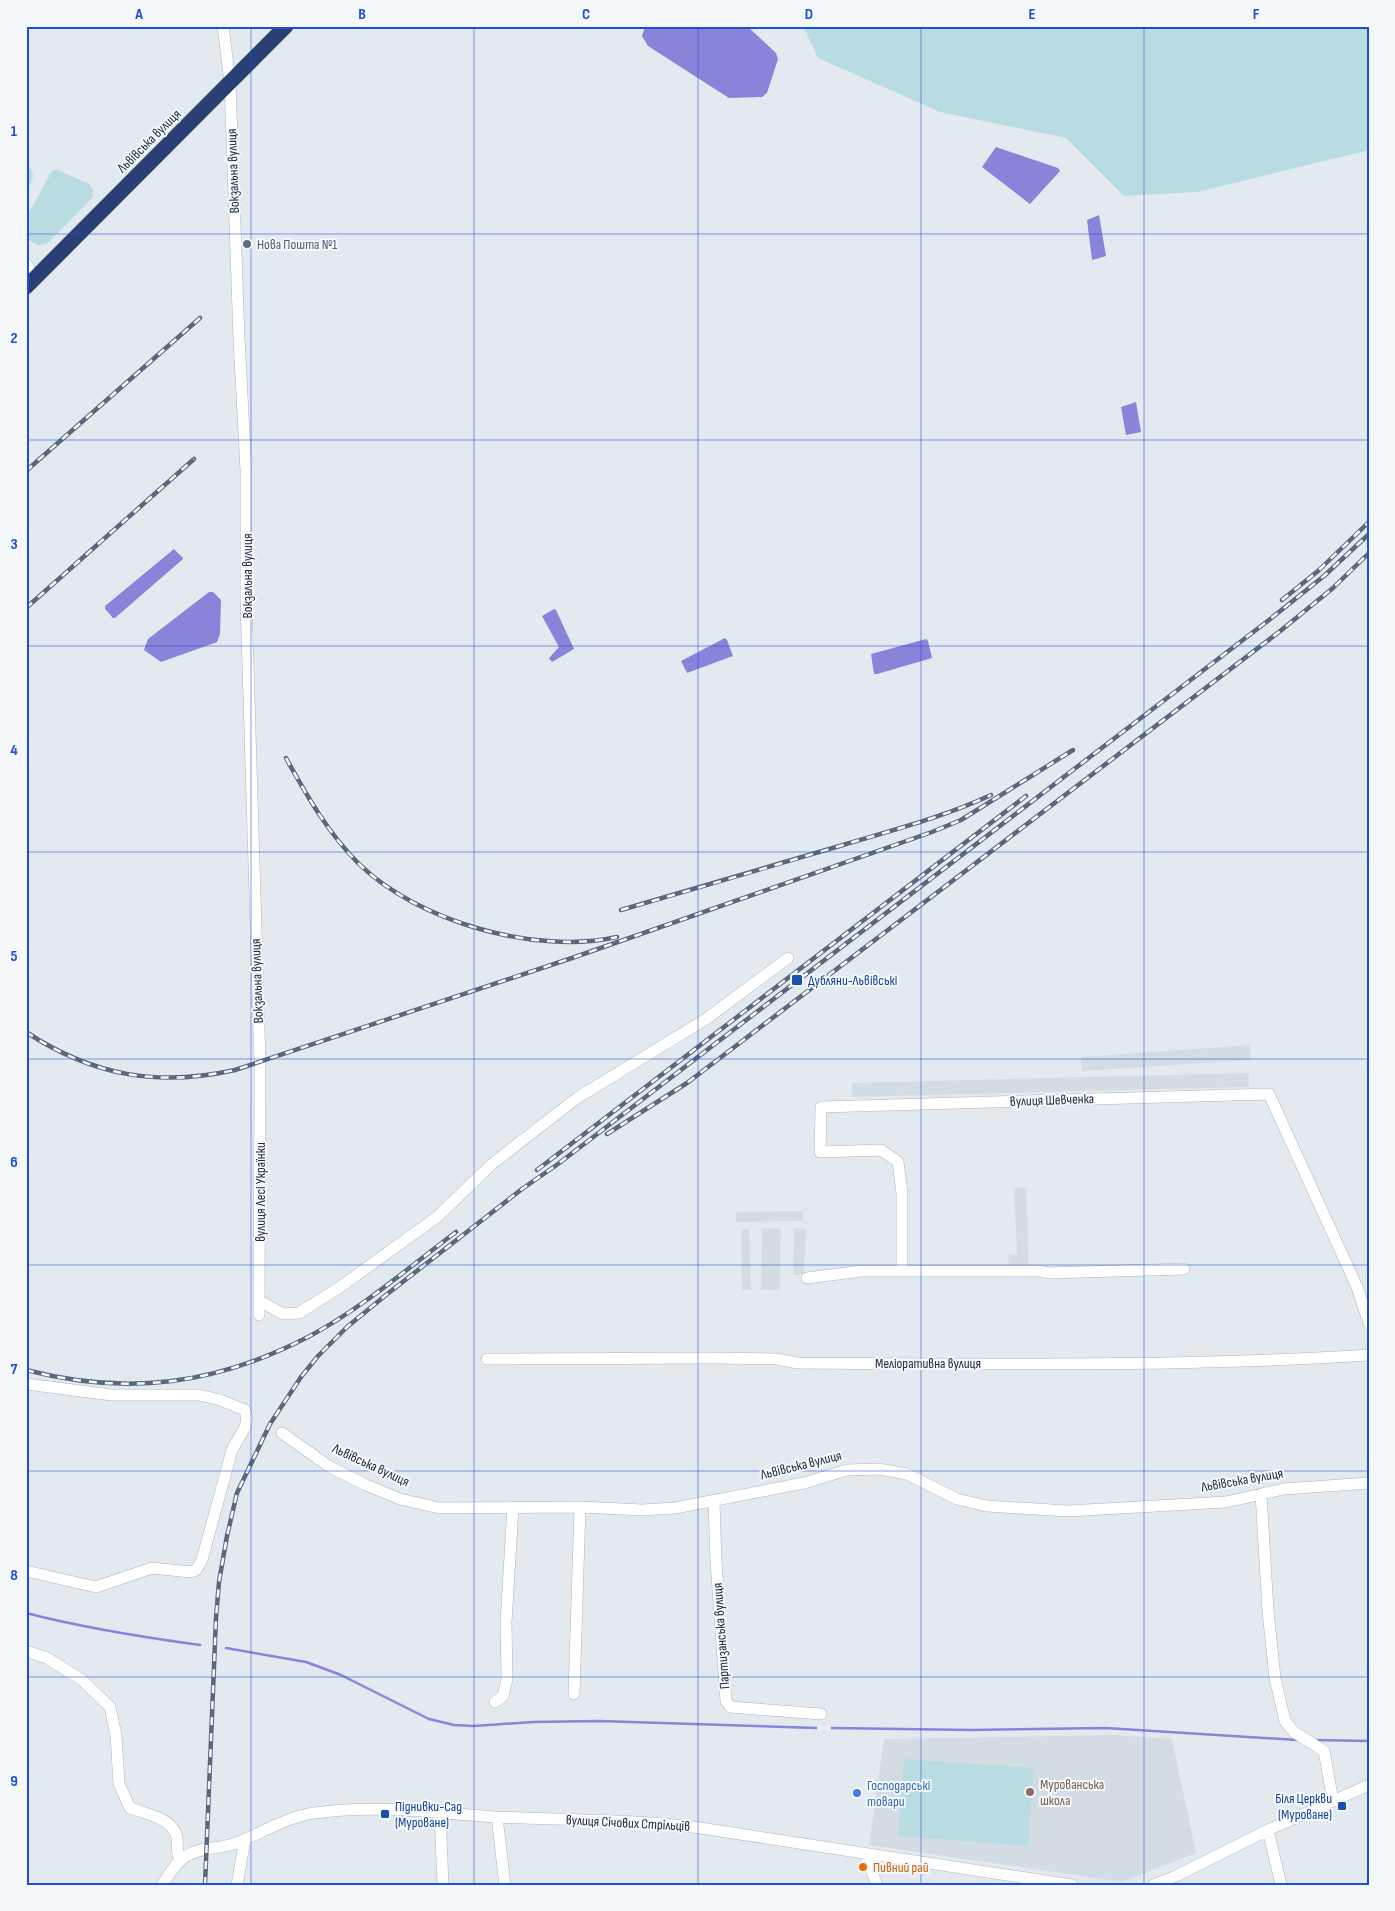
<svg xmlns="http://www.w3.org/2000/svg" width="1395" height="1911" viewBox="0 0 1395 1911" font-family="'Sofia Sans Condensed',sans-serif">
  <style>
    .built { fill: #d4dce3 }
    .green { fill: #b9dce2 }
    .water { fill: #8784da }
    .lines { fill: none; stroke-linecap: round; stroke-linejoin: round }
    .stream { stroke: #8784da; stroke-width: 2.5 }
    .minor-casing { stroke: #acb5bf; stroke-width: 12 }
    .highway-casing { stroke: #c1c4ca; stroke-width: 16 }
    .minor { stroke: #fff; stroke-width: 11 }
    .highway { stroke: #284073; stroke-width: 15 }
    .rail-casing { stroke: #5a687e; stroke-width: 4.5 }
    .rail { stroke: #f4f8fa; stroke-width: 2.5; stroke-dasharray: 8; stroke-linecap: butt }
    .grid { fill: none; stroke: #1d4ed8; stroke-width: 1; stroke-opacity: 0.55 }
    .service-dot { fill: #5c6f8a; stroke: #f4f8fa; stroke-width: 2 }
    .transit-dot { fill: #1a4fb4; stroke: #f4f8fa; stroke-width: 2 }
    .education-dot { fill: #8d6e63; stroke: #f4f8fa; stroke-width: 2 }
    .shop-dot { fill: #3f7fe0; stroke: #f4f8fa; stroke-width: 2 }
    .food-dot { fill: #e8710a; stroke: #f4f8fa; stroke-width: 2 }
    .labels { text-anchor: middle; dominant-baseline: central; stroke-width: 4; stroke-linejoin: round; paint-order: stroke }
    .street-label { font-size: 14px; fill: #202d43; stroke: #f4f8fa }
    .service-label { font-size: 14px; fill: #4e5e75; stroke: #f4f8fa; text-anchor: start }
    .transit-label { font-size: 14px; fill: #164399; stroke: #f4f8fa; text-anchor: start }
    .education-label { font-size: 14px; fill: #785e54; stroke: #f4f8fa; text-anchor: start }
    .shop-label { font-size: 14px; fill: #366cbe; stroke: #f4f8fa; text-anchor: start }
    .food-label { font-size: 14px; fill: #c56008; stroke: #f4f8fa; text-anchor: start }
    .neatline { fill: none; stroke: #1d4ed8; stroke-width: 2 }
    .grid-label { font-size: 16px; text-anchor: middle; font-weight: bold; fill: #1d4ed8 }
  </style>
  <rect width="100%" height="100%" fill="#e3eaef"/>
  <!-- built -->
  <path class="built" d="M1250,1045l1,15 -169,11 -1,-14z
    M1249,1073v14l-397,10v-14z
    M1026,1187l3,78 -20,1 -1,-11 9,-1 -3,-66z
    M803,1211v10l-67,1v-10z
    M762,1228l19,1 -1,61h-19z
    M794,1228l12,1 -2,46h-11z
    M741,1229h8l2,61h-9z
    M1114,1735l58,4 24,114 -74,29 -253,-37 15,-106z"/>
  <!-- green -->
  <path class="green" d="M803,26h566v124l-171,42 -74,4 -58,-58 -126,-26 -122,-54z
    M26,163c11,12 7,15 0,29z
    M56,169l33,15 4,6v7l-45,46 -10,2 -12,-6v-21l26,-47z
    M904,1759l130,9 -6,78 -130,-10z"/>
  <!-- water -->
  <path class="water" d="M645,26h102l29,27 2,6 -11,34 -5,4 -33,1 -81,-52 -6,-10z
    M996,147l62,21 2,3 -30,33 -48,-37z
    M1099,215l7,41 -14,4 -5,-40z
    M1136,402l5,30 -15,3 -5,-28z
    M174,549l9,9v1l-68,59h-2l-8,-9v-3z
    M209,592h4l8,8 -1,34 -3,8 -56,20 -17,-12 4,-11z
    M554,609l2,1 18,39 -22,13 -3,-4 10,-11 -17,-31z
    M725,638l2,2 6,16 -46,17 -6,-12z
    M926,639l2,2 4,17 -55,16h-3l-3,-20z"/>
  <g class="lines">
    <!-- stream -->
    <path class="stream" d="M26,1613c58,15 115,24 174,32
      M226,1648l80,14 35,13 88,44 25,6 20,1 59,-4 66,-1 217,7
      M832,1728l139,2 135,-2 191,12
      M1315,1740l54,1"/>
    <defs>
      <path id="minor" d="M223,26l7,57 9,255 7,133v128l14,463 -1,253
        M26,263l8,15
        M902,1270v-77l-4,-31 -17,-12 -61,2 1,-45 448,-13 88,193 12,36
        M807,1278l55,-7h178l8,2 136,-4
        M260,1301l23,13 16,-1 41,-26 97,-70 55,-53 85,-66 129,-79 82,-61
        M487,1359l226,-1 63,1 22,4c190,1 381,4 571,-8
        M26,1384l86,11h87l21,5 25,10 2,8 -2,9 -13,23 -30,110 -6,10 -5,2 -39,-4 -56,19 -70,-16
        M282,1433l48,34 36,18 34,14 39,9 141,-1 62,3 33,-2 129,-25 43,-13 32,-1 28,5 50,25 30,7 81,5 158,-9 58,-13 85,-6
        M1261,1494l7,117 7,67 10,43 9,11 30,19 9,50
        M714,1501l2,61 10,139 4,6 91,7
        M26,1651l21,7 35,22 28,27 6,28 3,49 11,24c16,6 44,10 47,30 1,8 -1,15 3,23
        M574,1694l6,-187
        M495,1702l8,-6 4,-17 -1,-57 7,-115
        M440,1812l3,73
        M497,1817l8,68
        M1268,1830l13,55
        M865,1854l12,31
        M162,1885c7,-10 14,-23 24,-29 14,-9 32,-7 47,-12 28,-10 52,-27 81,-31 60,-9 122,0 182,4 68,3 136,2 204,11l372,57
        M237,1885l8,-46
        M1153,1885l23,-9 92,-46 101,-45"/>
      <path id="highway" d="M26,287l260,-261"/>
    </defs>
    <!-- minor casing -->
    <use href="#minor" class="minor-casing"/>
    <!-- highway casing -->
    <use href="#highway" class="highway-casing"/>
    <!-- minor -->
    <use href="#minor" class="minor"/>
    <!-- highway -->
    <use href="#highway" class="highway"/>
    <defs>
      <path id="rail" d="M26,471l174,-153
        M1282,600l36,-29 51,-49
        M26,608l168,-149
        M286,758c21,38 42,75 73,106 60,58 177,91 258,73
        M621,910c74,-21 148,-43 222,-65 50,-15 101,-28 148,-50
        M26,1032c67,44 132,55 209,38l340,-113 357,-125 29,-12 112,-70
        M607,1134l80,-51 50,-38 542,-413 54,-44 36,-35
        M537,1170l489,-374
        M26,1370c101,26 189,15 282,-33 53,-28 100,-69 148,-105
        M205,1885l11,-267 3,-36 8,-46 10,-43 33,-69 31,-47 17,-21 29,-29 39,-32 136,-106 36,-25 711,-544 55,-44 45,-42"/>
    </defs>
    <!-- rail casing -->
    <use href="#rail" class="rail-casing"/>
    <!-- rail -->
    <use href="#rail" class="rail"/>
  </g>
  <!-- grid -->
  <path class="grid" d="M251,26v1859M474,26v1859M698,26v1859M921,26v1859M1144,26v1859M26,234h1343M26,440h1343M26,646h1343M26,852h1343M26,1059h1343M26,1265h1343M26,1471h1343M26,1677h1343"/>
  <!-- markers -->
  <circle class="service-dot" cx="247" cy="244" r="5"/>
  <g class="transit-dot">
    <rect x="791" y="974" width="12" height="12" rx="2.5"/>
    <rect x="1337" y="1801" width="10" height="10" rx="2.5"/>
    <rect x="380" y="1809" width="10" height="10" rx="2.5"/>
  </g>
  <circle class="education-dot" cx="1030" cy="1792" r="5"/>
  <circle class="shop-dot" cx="857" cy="1793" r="5"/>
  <circle class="food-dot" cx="863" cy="1867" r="5"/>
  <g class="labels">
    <!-- street labels -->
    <g class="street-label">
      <text transform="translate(149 141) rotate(-45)">Львівська вулиця</text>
      <text transform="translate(233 171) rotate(-92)">Вокзальна вулиця</text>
      <text transform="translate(247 576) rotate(-90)">Вокзальна вулиця</text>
      <text transform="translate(257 981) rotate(-92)">Вокзальна вулиця</text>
      <text transform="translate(1052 1100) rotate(-2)">вулиця Шевченка</text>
      <text transform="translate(260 1192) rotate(-90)">вулиця Лесі Українки</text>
      <text x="928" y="1363">Меліоративна вулиця</text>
      <text transform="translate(371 1465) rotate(25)">Львівська вулиця</text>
      <text transform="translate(801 1465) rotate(-14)">Львівська вулиця</text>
      <text transform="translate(1242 1480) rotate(-10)">Львівська вулиця</text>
      <text transform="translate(721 1636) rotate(-94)">Партизанська вулиця</text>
      <text transform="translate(628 1823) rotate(3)">вулиця Січових Стрільців</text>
    </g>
    <!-- service labels -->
    <g class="service-label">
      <text x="257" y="244">Нова Пошта №1</text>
    </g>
    <!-- transit labels -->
    <g class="transit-label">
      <text x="808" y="980">Дубляни-Львівські</text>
      <text x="1332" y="1798" text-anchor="end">Біля Церкви<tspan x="1332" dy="16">(Муроване)</tspan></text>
      <text x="395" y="1806">Піднивки-Сад<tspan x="395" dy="16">(Муроване)</tspan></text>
    </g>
    <!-- education labels -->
    <g class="education-label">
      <text x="1040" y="1784">Мурованська<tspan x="1040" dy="16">школа</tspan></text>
    </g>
    <!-- shop labels -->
    <g class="shop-label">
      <text x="867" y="1785">Господарські<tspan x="867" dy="16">товари</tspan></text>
    </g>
    <!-- food labels -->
    <g class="food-label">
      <text x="873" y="1867">Пивний рай</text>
    </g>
  </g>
  <!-- border -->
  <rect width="1395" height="1911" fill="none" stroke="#f4f8fa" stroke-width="55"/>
  <rect x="28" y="28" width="1340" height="1856" class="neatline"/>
  <g class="grid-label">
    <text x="139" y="19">A</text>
    <text x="362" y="19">B</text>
    <text x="586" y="19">C</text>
    <text x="809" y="19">D</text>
    <text x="1032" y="19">E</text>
    <text x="1256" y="19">F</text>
    <text x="14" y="136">1</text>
    <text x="14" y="343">2</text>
    <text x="14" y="549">3</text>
    <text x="14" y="755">4</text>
    <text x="14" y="961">5</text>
    <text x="14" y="1167">6</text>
    <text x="14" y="1374">7</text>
    <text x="14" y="1580">8</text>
    <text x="14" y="1786">9</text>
  </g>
</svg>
